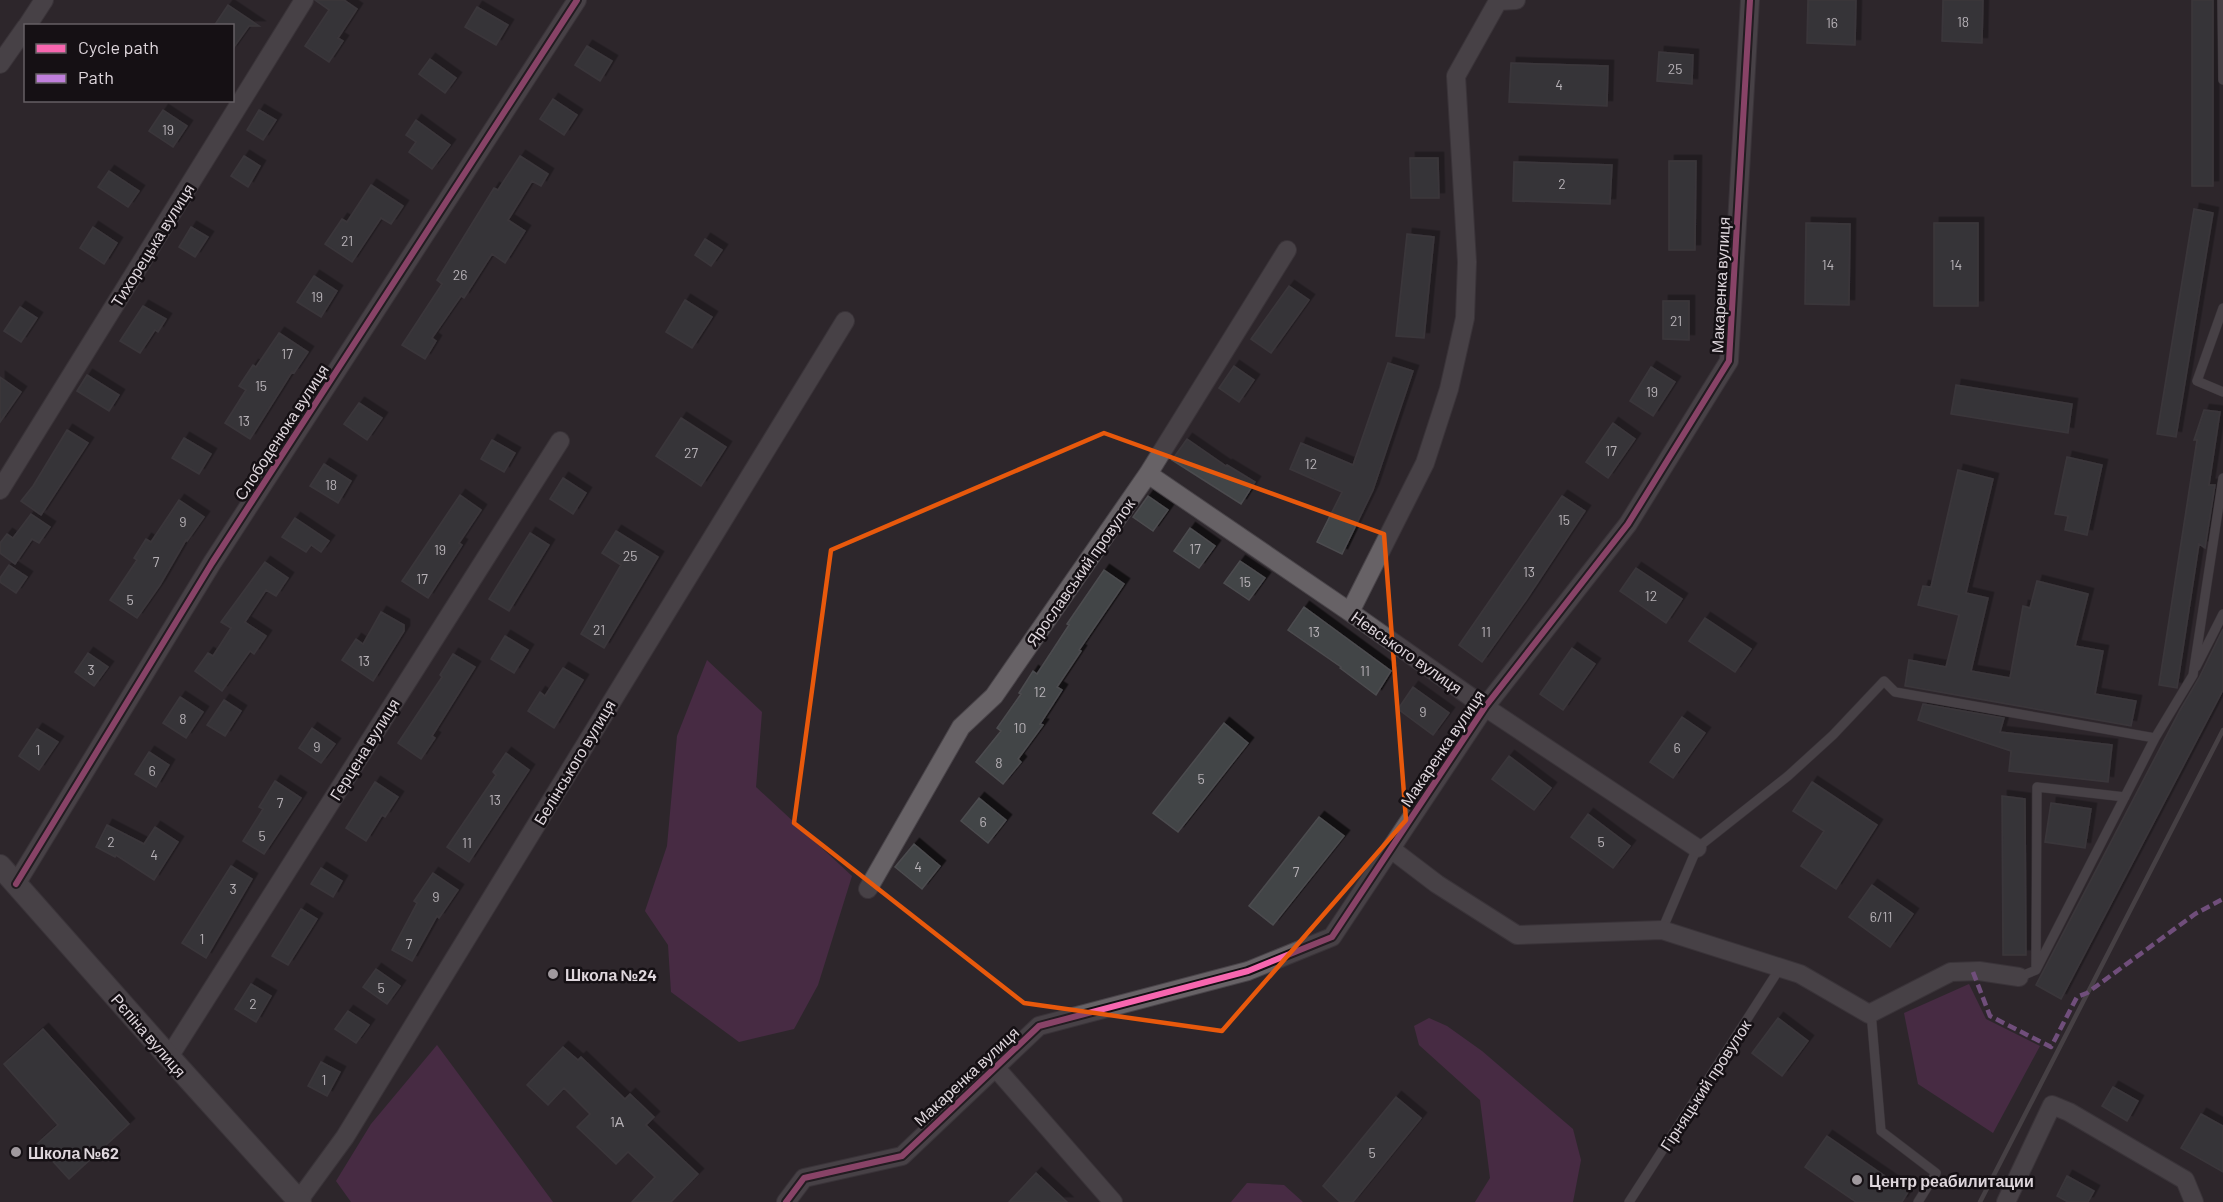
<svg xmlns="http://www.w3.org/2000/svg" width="2223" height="1202" viewBox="0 0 2223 1202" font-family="Barlow,sans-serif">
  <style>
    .forest { fill: #673160 }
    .building { fill: #434447; stroke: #4c4c4f; stroke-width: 1.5; filter: url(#shadow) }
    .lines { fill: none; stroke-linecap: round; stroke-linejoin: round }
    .service-casing { stroke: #494449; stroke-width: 10 }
    .minor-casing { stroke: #494449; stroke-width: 20 }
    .tertiary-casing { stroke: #494449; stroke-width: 24 }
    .service { stroke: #676266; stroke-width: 9 }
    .minor { stroke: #676266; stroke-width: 18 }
    .tertiary { stroke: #676266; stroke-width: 22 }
    .rail { stroke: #646063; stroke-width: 4.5 }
    .quiet { stroke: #c07fdc; stroke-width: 4.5; stroke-dasharray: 9 4.5; stroke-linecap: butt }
    .cycleway-casing { stroke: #151014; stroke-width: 10 }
    .cycleway { stroke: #f766af; stroke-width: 6 }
    .marked { fill: none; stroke: #e8590c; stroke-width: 4.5; stroke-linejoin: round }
    .poi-dot { fill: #a0999e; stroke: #151014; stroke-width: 2 }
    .labels { text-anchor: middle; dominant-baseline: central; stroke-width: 5; stroke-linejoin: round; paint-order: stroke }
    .number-label { font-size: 14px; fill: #b7b2b7 }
    .street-label { font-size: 16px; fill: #ded6dc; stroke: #151014 }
    .poi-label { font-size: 16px; font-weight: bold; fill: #ded6dc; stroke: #151014; text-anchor: start }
  </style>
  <defs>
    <filter id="shadow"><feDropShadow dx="5.5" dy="-5.5" stdDeviation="0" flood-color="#0009"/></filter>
  </defs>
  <rect width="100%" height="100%" fill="#2d272c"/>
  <!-- forest -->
  <path class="forest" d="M707,660l55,52 -6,75 96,89 -34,109 -24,44 -55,13 -68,-50 -3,-47 -23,-34 22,-65 10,-110z
    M1969,984l17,35 54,27 -47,87 -75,-49 -14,-71z
    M1429,1018l18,8 35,25 91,78 8,31 -8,42h-98l15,-24 -10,-78 -61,-55 -5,-19z
    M437,1045l116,157h-202l-15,-21 35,-57z
    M1247,1183l37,2 19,17h-72z"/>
  <!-- building -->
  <path class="building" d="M315,0h29l13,9 -19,29 5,3 -14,21 -24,-16 24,-36z
    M1808,0h48l-1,45 -48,-2z
    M1943,0h40l-1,43 -40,-2z
    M2192,0h21v186h-21z
    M228,5l31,21h-10l-17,24v-24h-18z
    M477,7l31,18 -12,20 -31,-18z
    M587,46l25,15 -12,20 -25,-16z
    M1659,52l34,3 -1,29 -35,-3z
    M430,59l26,19 -11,15 -26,-19z
    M1511,63l97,3 -1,40 -98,-4z
    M553,99l24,16 -13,20 -24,-16z
    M163,110l24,16 -14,21 -24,-16z
    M259,110l17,10 -13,20 -16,-10z
    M416,120l34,25 -18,24 -23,-17 7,-10 -10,-7z
    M244,156l16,10 -12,21 -17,-11z
    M520,156l28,18 -7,12 -9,-5 -24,39 17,11 -20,32 -13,-9 -28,44 -3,-2 -29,42 4,3 -11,18 -23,-14 40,-61 -5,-4 57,-92 4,2z
    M1410,158h28l1,40h-28z
    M1669,161h27l-1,89h-26z
    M1514,162l98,3 -2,39 -97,-3z
    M109,171l30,20 -11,16 -30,-20z
    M371,185l32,21 -12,18 -10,-6 -29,44 -27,-18 17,-25 5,3z
    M2194,209l19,4 -37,224 -19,-3z
    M1806,223l44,1 -1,81 -44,-1z
    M1934,223h44v83h-44z
    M93,227l24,16 -13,21 -24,-16z
    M191,227l17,10 -13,20 -16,-10z
    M1407,234l27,3 -10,101 -28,-2z
    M705,239l17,11 -11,16 -16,-11z
    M314,276l23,15 -16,26 -24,-15z
    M1289,286l20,14 -38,53 -20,-14z
    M685,300l27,17 -20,31 -26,-16z
    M1663,301h26v39l-26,-1z
    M143,306l23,13 -8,13 -3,-2 -15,23 -20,-12z
    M20,307l17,11 -16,24 -17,-11z
    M279,333l29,19 -14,21 -2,-1 -42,67 -25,-16 21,-33 -7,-4 14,-21 3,2z
    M1388,363l25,8 -40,119 -31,64 -25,-12 25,-50 -52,-23 11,-26 52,22z
    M1234,366l20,14 -15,22 -20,-14z
    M1651,367l24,15 -22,34 -23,-15z
    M87,375l32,20 -10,16 -32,-20z
    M0,377l21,15 -21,30z
    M1956,385l116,19 -4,29 -117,-19z
    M359,403l23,15 -15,22 -23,-16z
    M2204,410l16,2 -11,73h6l-10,63 -6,-4 -22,144 -18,-3 38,-245h-3z
    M681,418l45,29 -25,39 -45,-30z
    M1613,423l22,16 -27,39 -22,-16z
    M67,430l21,13 -47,72 -20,-14 12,-15z
    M184,438l27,16 -12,20 -27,-16z
    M1187,439l39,27 1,-1 28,17 -14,22 -69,-44z
    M492,440l23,13 -11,19 -23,-13z
    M2067,457l35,8 -15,70 -22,-5 3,-14 -13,-2z
    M324,464l27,17 -13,22 -28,-17z
    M1958,470l35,9 -27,114 22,5 -17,73 39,7 13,-72 7,2 7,-27 51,13 -13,52 28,5 -8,43 41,7 -5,25 -226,-40 4,-26 37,7 13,-52 -41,-10 5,-19 8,1z
    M563,478l23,15 -13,21 -23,-15z
    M460,495l21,15 -22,33 3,2 -34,53 -26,-17z
    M1148,496l20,14 -15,21 -20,-14z
    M1562,496l23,15 -59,89 -44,62 -23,-17z
    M179,500l25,17 -17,24 -1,-1 -26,45 -23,33 -27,-18 27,-40 -3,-2 12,-19 5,3z
    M31,514l19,13 -11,16 -7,-4 -17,25 -15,-11v-10l7,-9 6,4z
    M295,518l34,23 -8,11 -10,-7 -5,7 -24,-15z
    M1190,528l25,18 -16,22 -25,-17z
    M616,531l42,26 -54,91 -23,-14 40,-69 -19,-12z
    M530,533l19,12 -40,66 -20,-12z
    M1240,561l25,17 -16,22 -25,-17z
    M265,562l23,16 -12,18 -10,-6 -21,32 21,14 -12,18 -4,-3 -28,40 -27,-20 13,-18 5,3 18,-28 -10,-6z
    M9,565l18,12 -11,16 -16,-11v-4z
    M1636,568l46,31 -16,24 -46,-32z
    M1104,570l20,14 -45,66 2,1 -24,36 5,3 -22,34 3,1 -25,34 3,3 -18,22 -27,-22 25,-31 -4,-3 24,-34 -2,-1 14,-22 4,3 32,-49 -2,-1z
    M1304,607l87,64 -15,24 -36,-27 1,-1 -53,-37z
    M381,612l23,13v6l-31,50 -31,-21 14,-21 7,5z
    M1705,618l46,31 -16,23 -46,-31z
    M2223,629v61l-162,309 -25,-14 144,-275 19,-32z
    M505,636l23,14 -14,23 -23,-14z
    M1572,648l23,16 -32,46 -23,-16z
    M88,653l20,14 -14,19 -19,-14z
    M453,654l22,13 -43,69 3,2 -14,21 -23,-16 44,-66 -2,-2z
    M563,668l20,12 -29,48 -26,-17 12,-19 5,4z
    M1413,687l36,26 -16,22 -35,-26z
    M180,697l23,15 -17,26 -23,-15z
    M224,700l17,11 -16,25 -18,-11z
    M1923,704l81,14 -4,14 112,13 -4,37 -99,-11 2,-20 -93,-31z
    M1682,717l23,16 -32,45 -23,-16z
    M1224,723l24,20 -70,89 -25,-19z
    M312,728l23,16 -14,19 -22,-15z
    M37,729l21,13 -19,28 -20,-14z
    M149,752l20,13 -13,22 -21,-13z
    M506,753l23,17 -60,92 -22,-15 49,-72 -3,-3z
    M1509,756l42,32 -17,22 -42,-31z
    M275,781l26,17 -37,56 -21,-13 20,-32 -4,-2z
    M375,782l23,15 -13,20 -3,-2 -16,26 -20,-13z
    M1812,782l65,43 -41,64 -35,-23 23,-35 -31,-20z
    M2002,796l23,3 1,156h-23z
    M979,798l27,22 -18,23 -27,-22z
    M2051,803l40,6 -6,39 -40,-6z
    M1588,814l42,32 -17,22 -42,-31z
    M1319,817l25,19 -71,89 -24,-19z
    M107,825l37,19 11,-17 23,15 -24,38 -38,-25 -1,2 -19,-10z
    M914,844l26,22 -18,23 -27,-22z
    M231,866l21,13 -46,79 -24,-15z
    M321,868l21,13 -9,16 -22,-13z
    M433,873l25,17 -19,28 -2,-2 -25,45 -20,-11 25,-47 -3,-2z
    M1872,885l41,29 -23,33 -41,-30z
    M301,909l16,10 -29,46 -16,-9z
    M376,969l24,17 -13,18 -24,-17z
    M251,984l20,12 -15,26 -21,-13z
    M348,1011l21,14 -13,18 -21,-14z
    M1778,1018l30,23 -26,35 -30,-23z
    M43,1029l86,95 -60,55 -32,-35 21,-19 -54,-61z
    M563,1047l15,13 3,-3 44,42 5,-5 24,23 -8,8 52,49 -27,28h-39l23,-25 -27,-25 -12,12 -39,-37 13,-13 -26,-26 -16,17 -21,-20z
    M321,1062l19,10 -13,24 -19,-10z
    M2113,1087l25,14 -11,20 -25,-15z
    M1396,1097l25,21 -68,84h-13l-17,-16z
    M2201,1114l22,12v46l-42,-24z
    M1827,1136l81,56 -6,10h-46l-51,-35z
    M1036,1173l31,29h-58z
    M2067,1176l27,15 -6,11h-20l-11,-6z"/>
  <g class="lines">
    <defs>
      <path id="service" d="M2222,0l1,80
        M2223,308l-26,73 26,11
        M2196,667l27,-53
        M2155,738l38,-63 30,-197
        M1662,930l35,-82 91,-72 45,-41 51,-54 11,11 260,46 -119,232 -17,7
        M2036,968l1,-181 88,10
        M1871,1012l10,119 55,42 -18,29
        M1629,1202l151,-234"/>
      <path id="minor" d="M27,26l17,-26
        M0,64l26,-37
        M1148,474l202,138 135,95 212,141
        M0,490l304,-490
        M1350,612l75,-149 24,-74 16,-71 2,-56 -11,-186 42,-75 18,-1
        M1391,849l46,35 80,51 145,-5 138,44 69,40 82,-42 28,-1 40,6
        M16,884l196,-321 365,-563
        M868,889l93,-162 33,-31 154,-222 139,-224
        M169,1057l391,-616
        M995,1067l118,135
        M299,1200l46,-63 500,-816
        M786,1202l18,-24 98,-22 137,-130 209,-55 84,-34 153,-230 143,-183 101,-163 21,-361
        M2006,1202l46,-97 17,7 116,68 9,22"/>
      <path id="tertiary" d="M0,866l169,191 131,145"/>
    </defs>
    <!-- service casing -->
    <use href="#service" class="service-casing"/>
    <!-- minor casing -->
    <use href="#minor" class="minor-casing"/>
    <!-- tertiary casing -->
    <use href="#tertiary" class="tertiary-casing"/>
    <!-- service -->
    <use href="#service" class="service"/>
    <!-- minor -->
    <use href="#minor" class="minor"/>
    <!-- tertiary -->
    <use href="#tertiary" class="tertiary"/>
    <!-- rail -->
    <path class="rail" d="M1980,1202l243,-472"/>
    <!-- quiet -->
    <path class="quiet" d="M1973,972l17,44 61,31 26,-50 10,-4 108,-79 28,-15"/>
    <defs>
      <path id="cycleway" d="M16,884l196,-321 365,-563
        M786,1202l18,-24 98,-22 137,-130 209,-55 84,-34 153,-230 143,-183 101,-163 21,-361"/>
    </defs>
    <!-- cycleway casing -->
    <use href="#cycleway" class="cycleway-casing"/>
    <!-- cycleway -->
    <use href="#cycleway" class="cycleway"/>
  </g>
  <!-- marked area -->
  <path d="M0 0H2223V1202H0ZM1104,433l280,101 22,286 -184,211 -198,-28 -230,-180 37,-273z" fill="#2d272c" fill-opacity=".55" fill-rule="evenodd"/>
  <path class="marked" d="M1104,433l280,101 22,286 -184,211 -198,-28 -230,-180 37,-273z"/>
  <!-- markers -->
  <g class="poi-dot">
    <circle cx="553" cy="974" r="6"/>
    <circle cx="16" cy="1152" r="6"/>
    <circle cx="1857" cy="1180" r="6"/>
  </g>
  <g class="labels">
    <!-- number labels -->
    <g class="number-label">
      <text x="1963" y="21">18</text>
      <text x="1832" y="22">16</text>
      <text x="1675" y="68">25</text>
      <text x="1559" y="84">4</text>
      <text x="168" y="129">19</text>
      <text x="1562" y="183">2</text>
      <text x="347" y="240">21</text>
      <text x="1828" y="264">14</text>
      <text x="1956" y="264">14</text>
      <text x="460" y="274">26</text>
      <text x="317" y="296">19</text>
      <text x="1676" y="320">21</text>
      <text x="287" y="353">17</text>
      <text x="261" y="385">15</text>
      <text x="1652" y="391">19</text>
      <text x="244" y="420">13</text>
      <text x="1611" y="450">17</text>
      <text x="691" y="452">27</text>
      <text x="1311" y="463">12</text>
      <text x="331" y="484">18</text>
      <text x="1564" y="519">15</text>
      <text x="183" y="521">9</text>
      <text x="1195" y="548">17</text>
      <text x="440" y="549">19</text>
      <text x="630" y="555">25</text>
      <text x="156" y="561">7</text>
      <text x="1529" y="571">13</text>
      <text x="422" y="578">17</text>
      <text x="1245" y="581">15</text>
      <text x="1651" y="595">12</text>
      <text x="130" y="599">5</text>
      <text x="599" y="629">21</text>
      <text x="1314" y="631">13</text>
      <text x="1486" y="631">11</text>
      <text x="364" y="660">13</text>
      <text x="91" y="669">3</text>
      <text x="1365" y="670">11</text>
      <text x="1040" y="691">12</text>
      <text x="1423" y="711">9</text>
      <text x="183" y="718">8</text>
      <text x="1020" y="727">10</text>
      <text x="317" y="746">9</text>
      <text x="1677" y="747">6</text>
      <text x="38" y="749">1</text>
      <text x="999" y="762">8</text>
      <text x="152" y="770">6</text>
      <text x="1201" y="778">5</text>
      <text x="495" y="799">13</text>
      <text x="280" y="802">7</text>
      <text x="983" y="821">6</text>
      <text x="262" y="835">5</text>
      <text x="111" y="841">2</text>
      <text x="1601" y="841">5</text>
      <text x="467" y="842">11</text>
      <text x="154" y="854">4</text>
      <text x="918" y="866">4</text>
      <text x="1296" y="871">7</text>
      <text x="233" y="888">3</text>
      <text x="436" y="896">9</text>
      <text x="1881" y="916">6/11</text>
      <text x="202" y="938">1</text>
      <text x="409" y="943">7</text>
      <text x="381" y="987">5</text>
      <text x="253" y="1003">2</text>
      <text x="324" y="1079">1</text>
      <text x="617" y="1121">1А</text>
      <text x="1372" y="1152">5</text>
    </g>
    <!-- street labels -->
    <g class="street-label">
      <text transform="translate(152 245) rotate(-58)">Тихорецька вулиця</text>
      <text transform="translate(1720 285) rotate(-87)">Макаренка вулиця</text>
      <text transform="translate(281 432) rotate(-57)">Слободенюка вулиця</text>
      <text transform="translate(1080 572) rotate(-55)">Ярославський провулок</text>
      <text transform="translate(1407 652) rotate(35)">Невського вулиця</text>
      <text transform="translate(1442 748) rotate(-56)">Макаренка вулиця</text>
      <text transform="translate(364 749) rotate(-58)">Герцена вулиця</text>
      <text transform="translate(574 762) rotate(-59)">Белінського вулиця</text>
      <text transform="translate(149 1035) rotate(49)">Рєпіна вулиця</text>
      <text transform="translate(966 1076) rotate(-43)">Макаренка вулиця</text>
      <text transform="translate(1705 1085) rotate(-57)">Гірняцький провулок</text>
    </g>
    <!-- poi labels -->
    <g class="poi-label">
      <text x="565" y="974">Школа №24</text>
      <text x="28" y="1152">Школа №62</text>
      <text x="1869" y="1180">Центр реабилитации</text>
    </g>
  </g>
  <!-- legend -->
  <rect x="24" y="24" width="210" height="78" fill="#151014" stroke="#655f64" stroke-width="1.5"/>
  <rect x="36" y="44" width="30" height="9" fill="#f766af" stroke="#655f64" stroke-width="1.5"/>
  <text x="78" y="54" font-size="18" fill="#ded6dc">Cycle path</text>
  <rect x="36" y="74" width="30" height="9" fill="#c07fdc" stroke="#655f64" stroke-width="1.5"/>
  <text x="78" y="84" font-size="18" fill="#ded6dc">Path</text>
</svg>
